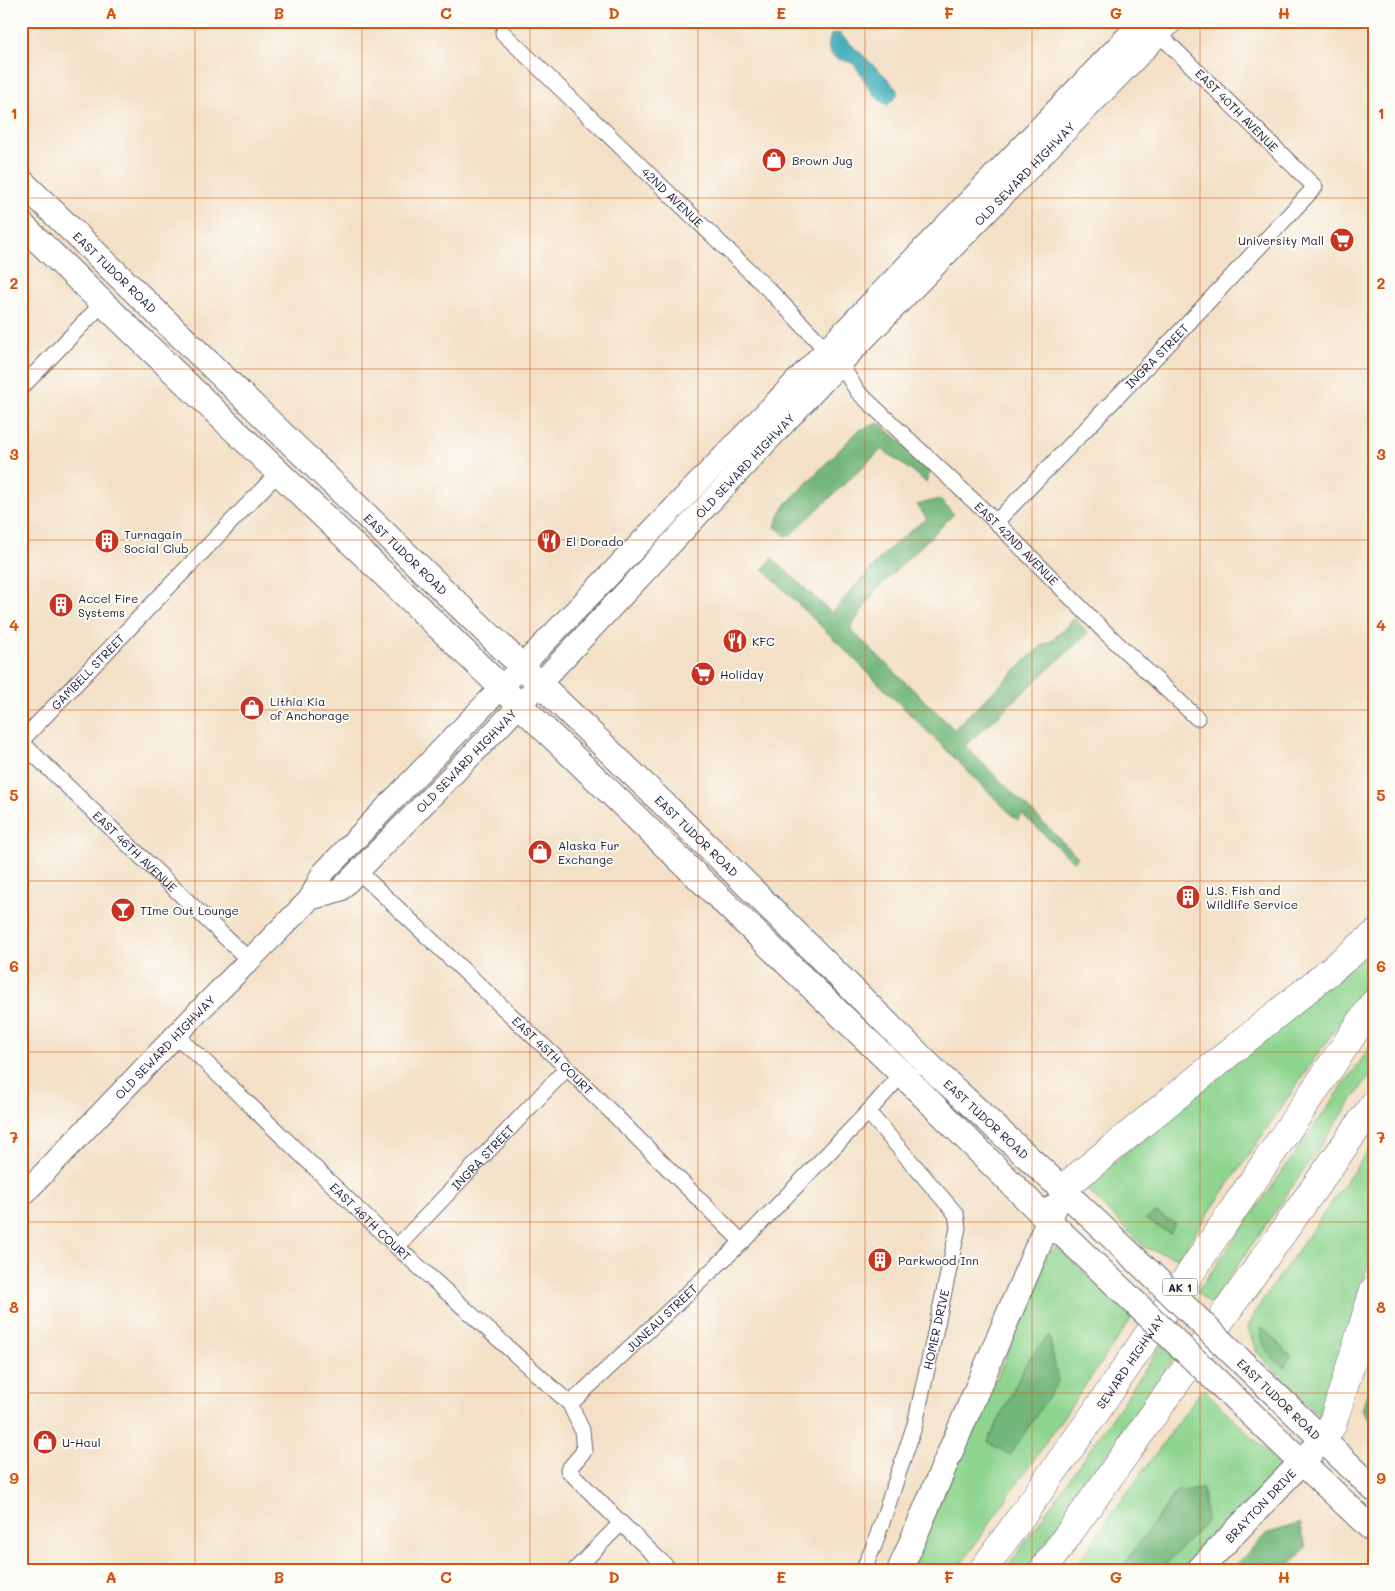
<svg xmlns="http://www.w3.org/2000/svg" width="1395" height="1591" viewBox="0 0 1395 1591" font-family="Mali,sans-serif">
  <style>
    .green { fill: #8ed48f; stroke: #587b65 }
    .forest { fill: #72b67a; stroke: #4a6c5a }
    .water { fill: #3babb7; stroke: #2e6679 }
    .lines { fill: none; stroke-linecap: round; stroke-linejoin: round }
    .minor-casing { stroke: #6b646c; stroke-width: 17 }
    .secondary-casing { stroke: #6b646c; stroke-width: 24 }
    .primary-casing { stroke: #6b646c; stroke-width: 27 }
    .motorway-casing { stroke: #6b646c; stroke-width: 29 }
    .minor { stroke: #fff; stroke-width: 15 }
    .secondary { stroke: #fff; stroke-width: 22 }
    .primary { stroke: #fff; stroke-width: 25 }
    .motorway { stroke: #fff; stroke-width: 28 }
    .primary-bridge-casing { stroke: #6b646c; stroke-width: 27; stroke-linecap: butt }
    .primary-bridge { stroke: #fff; stroke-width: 25 }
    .grid { fill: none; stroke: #d45411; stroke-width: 1; stroke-opacity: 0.55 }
    .labels { text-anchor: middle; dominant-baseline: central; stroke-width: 4; stroke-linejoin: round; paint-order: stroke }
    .shield { fill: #fdfcf7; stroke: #646373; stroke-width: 1 }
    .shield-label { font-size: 11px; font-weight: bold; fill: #22223b }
    .street-label { font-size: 12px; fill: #22223b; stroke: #fdfcf7 }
    .poi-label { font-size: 12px; fill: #22223b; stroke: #fdfcf7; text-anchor: start }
    .neatline { fill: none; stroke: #d45411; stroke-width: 2 }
    .grid-label { font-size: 16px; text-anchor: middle; font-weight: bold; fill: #d45411 }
  </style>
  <rect width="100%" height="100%" fill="#fdfcf7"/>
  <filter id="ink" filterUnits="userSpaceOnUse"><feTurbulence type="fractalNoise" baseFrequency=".02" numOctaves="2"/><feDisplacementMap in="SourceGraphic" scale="10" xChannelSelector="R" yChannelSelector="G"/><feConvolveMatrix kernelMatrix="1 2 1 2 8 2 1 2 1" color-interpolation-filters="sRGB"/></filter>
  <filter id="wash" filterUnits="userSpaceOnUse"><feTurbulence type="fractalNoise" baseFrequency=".0096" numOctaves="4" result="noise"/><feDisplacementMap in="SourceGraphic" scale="20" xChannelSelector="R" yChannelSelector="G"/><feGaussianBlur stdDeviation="1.12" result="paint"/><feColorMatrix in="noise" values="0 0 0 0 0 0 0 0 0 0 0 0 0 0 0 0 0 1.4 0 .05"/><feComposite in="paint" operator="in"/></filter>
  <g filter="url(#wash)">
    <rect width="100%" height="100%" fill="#f3e0c6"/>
    <!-- green -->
    <path class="green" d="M1374,947v25l-196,286 -33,-10 -61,-61z
      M1374,1042v27l-164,236 -13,-13z
      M1374,1142v102l-46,159 -8,12 -13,-11 -51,-53 -8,-23 8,-18z
      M1057,1247l75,71 -175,252h-48l89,-195 49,-120z
      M1162,1344l13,13 -149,213h-20l123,-177z
      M1203,1388l61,61 17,19 -99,102h-22l46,-48 -4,-33 -26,3 -56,78h-47l49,-70z"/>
    <!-- forest -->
    <path class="forest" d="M879,423l53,45 -6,14 -44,-33 -94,88 -13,-10 6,-16 7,-9 71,-72z
      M939,499l15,15 -79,77 -25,38 104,100 87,-83 10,-5 24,-23 13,15 -123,113 113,111 -4,5 -52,-48 -5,6 -254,-251 9,-11 60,55c29,-33 57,-70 95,-94l-10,-14z
      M1156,1213l19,10 -5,11 -25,-15z
      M1262,1327l29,29 -7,12 -14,-13 -10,-20z
      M1049,1335l9,47 -48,73 -22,-13 40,-82z
      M1374,1372v52l-12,-14z
      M1203,1489l3,33 -46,48h-40l57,-79z
      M1300,1523l6,24 -20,23h-55l35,-36z"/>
    <!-- water -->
    <path class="water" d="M835,33l5,1 48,45 9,11v6l-9,9c-15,-7 -20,-19 -28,-32 -2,-3 -4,-7 -7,-9 -7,-5 -17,-3 -22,-10 -4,-6 -2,-13 0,-19z"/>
  </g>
  <g filter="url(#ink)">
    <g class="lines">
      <defs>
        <g id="minor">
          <path id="s1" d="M503,33l268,259 69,72 18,28 138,130 109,110 92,86"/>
          <path d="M21,388l82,-85"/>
          <path id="s2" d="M996,522l181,-187 138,-148 -161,-158"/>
          <path id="s3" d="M21,741l257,-268"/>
          <path id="s4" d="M21,742l228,218"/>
          <path id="s5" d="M358,871l209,197 175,174"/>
          <path id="s6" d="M176,1036l27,24 194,187 173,157"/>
          <path id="s7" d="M397,1247l170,-179"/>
          <path d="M621,1523l49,47"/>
          <path id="s8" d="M575,1570l46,-47 -53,-53 16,-19 -2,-21 -12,-26 172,-162 126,-130 34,-38"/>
          <path id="s9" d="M863,1570l11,-24 41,-122 43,-196 -2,-14 -88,-102"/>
        </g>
        <g id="secondary">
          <path id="s10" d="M310,899l30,-9 158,-162 342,-364 332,-343"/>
          <path id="s11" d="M21,1197l178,-186 105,-106 6,-6 12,-25 820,-853"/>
        </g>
        <g id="primary">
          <path id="s12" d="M21,181l711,689 207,205 108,100 102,97"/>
          <path d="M21,224l881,850 147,147 81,77"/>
          <path d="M1246,1366l128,123"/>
          <path d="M1224,1388l150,143"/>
          <path d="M900,1570l155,-364"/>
          <path id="s13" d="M1199,1570l114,-120"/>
        </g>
        <g id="motorway">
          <path d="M1062,1189l312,-254"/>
          <path d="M1322,1441l10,-16 42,-135"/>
          <path id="s14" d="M983,1570l110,-154 281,-413"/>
          <path d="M1043,1570l331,-466"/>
        </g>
      </defs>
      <!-- minor casing -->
      <use href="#minor" class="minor-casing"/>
      <!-- secondary casing -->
      <use href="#secondary" class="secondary-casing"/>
      <!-- primary casing -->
      <use href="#primary" class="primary-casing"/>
      <!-- motorway casing -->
      <use href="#motorway" class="motorway-casing"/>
      <!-- minor -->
      <use href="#minor" class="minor"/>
      <!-- secondary -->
      <use href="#secondary" class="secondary"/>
      <!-- primary -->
      <use href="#primary" class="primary"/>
      <!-- motorway -->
      <use href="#motorway" class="motorway"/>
      <defs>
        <path id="primary-bridge" d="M1149,1272l97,94
          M1130,1298l94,90"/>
      </defs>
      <!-- primary-bridge casing -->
      <use href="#primary-bridge" class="primary-bridge-casing"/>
      <!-- primary-bridge -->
      <use href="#primary-bridge" class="primary-bridge"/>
    </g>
  </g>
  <!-- grid -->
  <path class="grid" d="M195,21v1549M362,21v1549M530,21v1549M698,21v1549M865,21v1549M1032,21v1549M1200,21v1549M21,198h1353M21,369h1353M21,540h1353M21,710h1353M21,881h1353M21,1052h1353M21,1222h1353M21,1393h1353"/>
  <!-- icons -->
  <defs>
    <symbol id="shop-disc" viewBox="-11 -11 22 22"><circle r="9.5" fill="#c8321e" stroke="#fdfcf7"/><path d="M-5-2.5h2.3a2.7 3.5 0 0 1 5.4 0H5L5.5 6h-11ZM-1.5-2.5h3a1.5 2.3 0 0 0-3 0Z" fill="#fff"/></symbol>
    <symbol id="supermarket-disc" viewBox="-11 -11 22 22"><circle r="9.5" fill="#c8321e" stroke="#fdfcf7"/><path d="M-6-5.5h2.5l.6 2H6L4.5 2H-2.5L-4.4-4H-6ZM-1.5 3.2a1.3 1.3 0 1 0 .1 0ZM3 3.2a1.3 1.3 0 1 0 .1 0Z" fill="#fff"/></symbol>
    <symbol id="building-disc" viewBox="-11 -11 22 22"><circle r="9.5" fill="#c8321e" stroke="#fdfcf7"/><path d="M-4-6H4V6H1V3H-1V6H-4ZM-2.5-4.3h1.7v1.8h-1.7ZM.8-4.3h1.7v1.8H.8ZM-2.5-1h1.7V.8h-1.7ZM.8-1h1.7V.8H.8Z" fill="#fff"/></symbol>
    <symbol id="restaurant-disc" viewBox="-11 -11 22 22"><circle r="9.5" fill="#c8321e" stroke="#fdfcf7"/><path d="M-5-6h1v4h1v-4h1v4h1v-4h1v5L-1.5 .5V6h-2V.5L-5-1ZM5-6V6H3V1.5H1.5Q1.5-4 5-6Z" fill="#fff"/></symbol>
    <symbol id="bar-disc" viewBox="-11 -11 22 22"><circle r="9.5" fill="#c8321e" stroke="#fdfcf7"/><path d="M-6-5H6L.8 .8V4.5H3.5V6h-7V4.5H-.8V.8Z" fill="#fff"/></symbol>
  </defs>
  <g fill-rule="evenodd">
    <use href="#shop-disc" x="760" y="146" width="28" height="28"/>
    <use href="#supermarket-disc" x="1328" y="226" width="28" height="28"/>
    <use href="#building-disc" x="93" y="527" width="28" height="28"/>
    <use href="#restaurant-disc" x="535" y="527" width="28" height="28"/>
    <use href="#building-disc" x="47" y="591" width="28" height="28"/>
    <use href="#restaurant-disc" x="721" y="627" width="28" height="28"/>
    <use href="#supermarket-disc" x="689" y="660" width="28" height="28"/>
    <use href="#shop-disc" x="238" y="694" width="28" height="28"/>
    <use href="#shop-disc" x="526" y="838" width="28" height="28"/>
    <use href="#building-disc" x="1174" y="883" width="28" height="28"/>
    <use href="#bar-disc" x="109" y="896" width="28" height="28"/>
    <use href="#building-disc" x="866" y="1246" width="28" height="28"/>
    <use href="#shop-disc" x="31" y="1428" width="28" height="28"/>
  </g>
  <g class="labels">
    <!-- shield labels -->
    <rect class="shield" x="1162.5" y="1278.5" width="35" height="17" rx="4"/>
    <g class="shield-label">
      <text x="1180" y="1287">AK 1</text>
    </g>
    <!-- street labels -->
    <g class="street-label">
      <text transform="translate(1237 110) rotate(45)">EAST 40TH AVENUE</text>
      <text stroke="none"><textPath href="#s10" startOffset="1022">OLD SEWARD HIGHWAY</textPath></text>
      <text stroke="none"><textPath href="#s1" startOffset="236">42ND AVENUE</textPath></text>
      <text stroke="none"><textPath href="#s12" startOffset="131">EAST TUDOR ROAD</textPath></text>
      <text stroke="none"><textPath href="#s2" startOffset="231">INGRA STREET</textPath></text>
      <text stroke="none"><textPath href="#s10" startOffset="618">OLD SEWARD HIGHWAY</textPath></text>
      <text stroke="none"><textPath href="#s1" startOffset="725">EAST 42ND AVENUE</textPath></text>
      <text stroke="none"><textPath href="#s12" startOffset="536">EAST TUDOR ROAD</textPath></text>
      <text stroke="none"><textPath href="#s3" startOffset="96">GAMBELL STREET</textPath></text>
      <text stroke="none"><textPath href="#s10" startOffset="212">OLD SEWARD HIGHWAY</textPath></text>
      <text stroke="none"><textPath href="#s12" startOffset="941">EAST TUDOR ROAD</textPath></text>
      <text stroke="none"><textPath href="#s4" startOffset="158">EAST 46TH AVENUE</textPath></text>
      <text stroke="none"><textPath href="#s11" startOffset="208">OLD SEWARD HIGHWAY</textPath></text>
      <text stroke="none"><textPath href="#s5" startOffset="268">EAST 45TH COURT</textPath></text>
      <text stroke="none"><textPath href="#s12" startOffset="1346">EAST TUDOR ROAD</textPath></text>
      <text stroke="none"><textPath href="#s7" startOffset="124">INGRA STREET</textPath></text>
      <text stroke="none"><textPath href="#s6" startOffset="269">EAST 46TH COURT</textPath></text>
      <text stroke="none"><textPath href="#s8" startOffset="341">JUNEAU STREET</textPath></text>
      <text stroke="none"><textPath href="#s9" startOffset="252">HOMER DRIVE</textPath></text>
      <text stroke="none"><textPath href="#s14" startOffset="255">SEWARD HIGHWAY</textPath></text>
      <text transform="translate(1279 1399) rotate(44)">EAST TUDOR ROAD</text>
      <text stroke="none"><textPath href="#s13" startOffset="89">BRAYTON DRIVE</textPath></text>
    </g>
    <!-- poi labels -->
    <g class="poi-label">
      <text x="792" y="160">Brown Jug</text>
      <text x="1324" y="240" text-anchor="end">University Mall</text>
      <text x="124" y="534">Turnagain<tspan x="124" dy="14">Social Club</tspan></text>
      <text x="566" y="541">El Dorado</text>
      <text x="78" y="598">Accel Fire<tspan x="78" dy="14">Systems</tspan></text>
      <text x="752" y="641">KFC</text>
      <text x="720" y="674">Holiday</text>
      <text x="270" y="701">Lithia Kia<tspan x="270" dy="14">of Anchorage</tspan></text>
      <text x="558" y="845">Alaska Fur<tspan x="558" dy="14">Exchange</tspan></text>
      <text x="1206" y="890">U.S. Fish and<tspan x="1206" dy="14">Wildlife Service</tspan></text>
      <text x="140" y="910">TIme Out Lounge</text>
      <text x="898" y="1260">Parkwood Inn</text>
      <text x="62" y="1442">U-Haul</text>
    </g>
  </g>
  <!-- margin -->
  <rect width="1395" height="1591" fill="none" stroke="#fdfcf7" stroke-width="55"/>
  <rect x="28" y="28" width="1340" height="1536" class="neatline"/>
  <g class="grid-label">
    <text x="111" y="19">A</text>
    <text x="279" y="19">B</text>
    <text x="446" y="19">C</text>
    <text x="614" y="19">D</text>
    <text x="781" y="19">E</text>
    <text x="949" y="19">F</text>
    <text x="1116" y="19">G</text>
    <text x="1284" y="19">H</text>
    <text x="14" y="119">1</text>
    <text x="1381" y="119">1</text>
    <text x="14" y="289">2</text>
    <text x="1381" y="289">2</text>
    <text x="14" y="460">3</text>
    <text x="1381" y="460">3</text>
    <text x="14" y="631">4</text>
    <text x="1381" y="631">4</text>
    <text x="14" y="801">5</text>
    <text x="1381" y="801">5</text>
    <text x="14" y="972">6</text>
    <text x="1381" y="972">6</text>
    <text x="14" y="1143">7</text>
    <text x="1381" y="1143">7</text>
    <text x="14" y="1313">8</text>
    <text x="1381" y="1313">8</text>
    <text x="14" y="1484">9</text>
    <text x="1381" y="1484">9</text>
    <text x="111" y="1583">A</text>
    <text x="279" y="1583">B</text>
    <text x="446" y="1583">C</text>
    <text x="614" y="1583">D</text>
    <text x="781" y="1583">E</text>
    <text x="949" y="1583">F</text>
    <text x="1116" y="1583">G</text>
    <text x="1284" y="1583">H</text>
  </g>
</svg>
